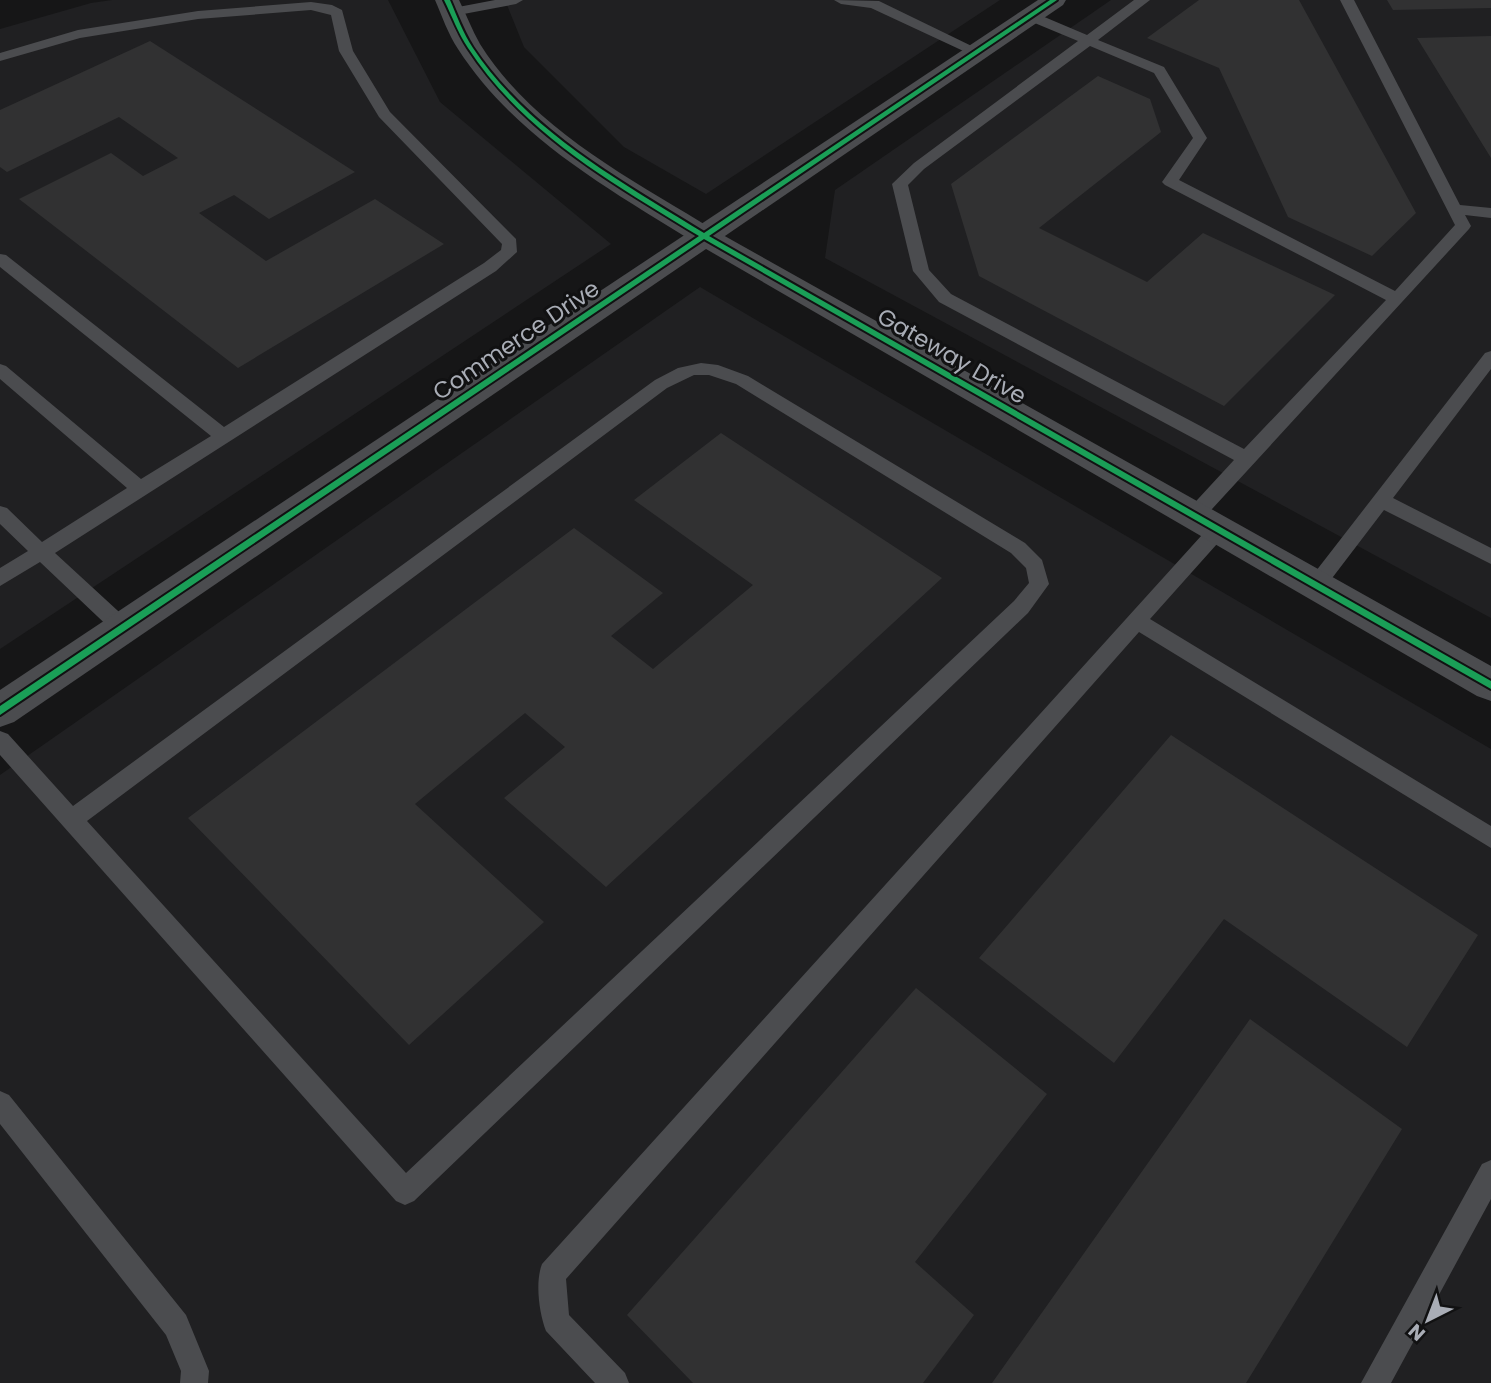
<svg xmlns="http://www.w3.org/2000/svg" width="1491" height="1383" viewBox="0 0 1491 1383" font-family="Poppins,sans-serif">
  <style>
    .built { fill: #202022 }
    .building { fill: #313132 }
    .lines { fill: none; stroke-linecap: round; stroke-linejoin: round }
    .service { fill: #4b4c4f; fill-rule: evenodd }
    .minor { fill: #4b4c4f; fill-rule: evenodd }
    .tertiary { fill: #4b4c4f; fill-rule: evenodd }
    .cycleway-casing { stroke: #111112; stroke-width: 4 }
    .cycleway { fill: #1a9f57; fill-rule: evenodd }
    .labels { text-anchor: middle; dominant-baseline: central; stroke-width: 6; stroke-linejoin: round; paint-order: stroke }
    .street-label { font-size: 23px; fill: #a9adb6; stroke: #111112 }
  </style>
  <rect width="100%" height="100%" fill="#161617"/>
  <!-- built -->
  <path class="built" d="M112,0h276l52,102 171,142 -611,405v-620l91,-26z
    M505,0h495l-294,194 -82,-47 -100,-100z
    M1111,0h380v618l-666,-360 10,-68z
    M700,287l791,462v634h-1491v-608z"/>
  <!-- building -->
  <path class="building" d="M1199,0h100l117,213 -44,43 -84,-39 -69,-149 -72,-30z
    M1387,0h104v8l-98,2z
    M1491,36v122l-74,-120z
    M150,41l205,131 -86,47 -35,-24 -35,18 67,48 109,-62 69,45 -206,124 -219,-169 92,-46 32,23 35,-18 -59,-41 -112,55 -7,-5v-57z
    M1098,76l52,23 11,33 -122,96 108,54 56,-49 132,62 -111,111 -245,-130 -28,-92z
    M721,433l221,145 -336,309 -102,-89 61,-51 -40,-34 -110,91 129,118 -135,123 -221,-227 386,-290 89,65 -52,43 42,33 100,-84 -119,-85z
    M1171,735l307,200 -71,112 -183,-128 -110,144 -135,-105z
    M916,988l131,106 -132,168 59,53 -51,68h-230l-66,-68z
    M1250,1019l152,110 -156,254h-254z"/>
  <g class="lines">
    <!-- service -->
    <path class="service" d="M495,0h28l-7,4 -63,12 -7,-4 7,-4z
      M834,0l45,1 105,51 -7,4 -5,-1 -101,-47 -30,-4z
      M1134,0h16l-52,40 66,27 43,71 -28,42 216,111 60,-66 -115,-225h14l106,205 31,3v10l-26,-3 6,11 -2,3 -268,292h-14l-3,-5 3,-5 47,-51 -295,-158 -26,-31 -21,-87 22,-21 164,-122 -53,-22v-6h10l52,22zM1090,46l64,27 39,65 -31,44 3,3 221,115 -142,149 -293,-155 -22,-24 -21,-85 16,-16z
      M311,2l21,3 10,5 11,41 37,61 126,127 1,13 -21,19 -441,282 75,69 3,6 -3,6 -7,2 -7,-2 -76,-72 -40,24v-18l28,-17 -28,-27v-18l7,2 35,34 85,-54 -127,-109v-15l6,2 135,113 70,-43 -211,-169v-13l6,1 218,172 260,-164 17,-13 1,-6 -123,-127 -40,-66 -8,-36 -20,-5 -113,9 -118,19 -80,23v-8l78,-23 120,-19z
      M1491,351v18l-98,129 98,50v16l-107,-54 -61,80 -7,3 -7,-3 -3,-5 3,-5 176,-227z
      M701,363l17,2 30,11 277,167 17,17 7,24 -21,29 -614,588 -9,4 -9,-4 -396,-446v-24l8,3 65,72 582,-426 23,-12zM694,375h15l27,9 275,169 15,15 3,15 -15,18 -608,572 -319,-352 580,-433z
      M1218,523l7,2 3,5 -3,5 -75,84 341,207v22l-352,-216 -573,647 3,36 56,58 4,10h-34l-49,-52c-7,-18 -11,-49 -4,-67l669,-739z
      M0,1091l9,4 177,220 23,56 -1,12h-28l1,-12 -15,-36 -166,-211z
      M1491,1160v39l-100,184h-30l121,-219z"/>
    <!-- minor -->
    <path class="minor" d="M1038,0h28l-3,5 -1049,717 -14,5v-37z"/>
    <!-- tertiary -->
    <path class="tertiary" d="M435,0h24c7,14 13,30 21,44 53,85 151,135 234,186l777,436v35l-14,-5 -783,-454c-87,-54 -179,-105 -236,-193 -10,-15 -16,-33 -23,-49z"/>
    <defs>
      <path id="cycleway" d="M444,0h6c7,16 13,33 23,48 56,84 147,133 231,185l346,-233h7l-348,236 782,445v8l-787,-450 -704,476v-9l699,-470c-85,-52 -175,-102 -231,-188 -10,-15 -16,-32 -24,-48z"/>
    </defs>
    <!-- cycleway casing -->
    <use href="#cycleway" class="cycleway-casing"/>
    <!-- cycleway -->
    <use href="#cycleway" class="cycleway"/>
  </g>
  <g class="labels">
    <!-- street labels -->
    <g class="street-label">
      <text transform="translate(516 340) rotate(-34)">Commerce Drive</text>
      <text transform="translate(952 356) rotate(30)">Gateway Drive</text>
    </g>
  </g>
  <!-- north arrow -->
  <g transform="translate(1428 1320) rotate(222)" stroke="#111112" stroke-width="5" paint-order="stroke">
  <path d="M0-5L12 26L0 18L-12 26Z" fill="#a9adb6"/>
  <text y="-10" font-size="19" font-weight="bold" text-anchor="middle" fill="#a9adb6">N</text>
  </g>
</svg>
